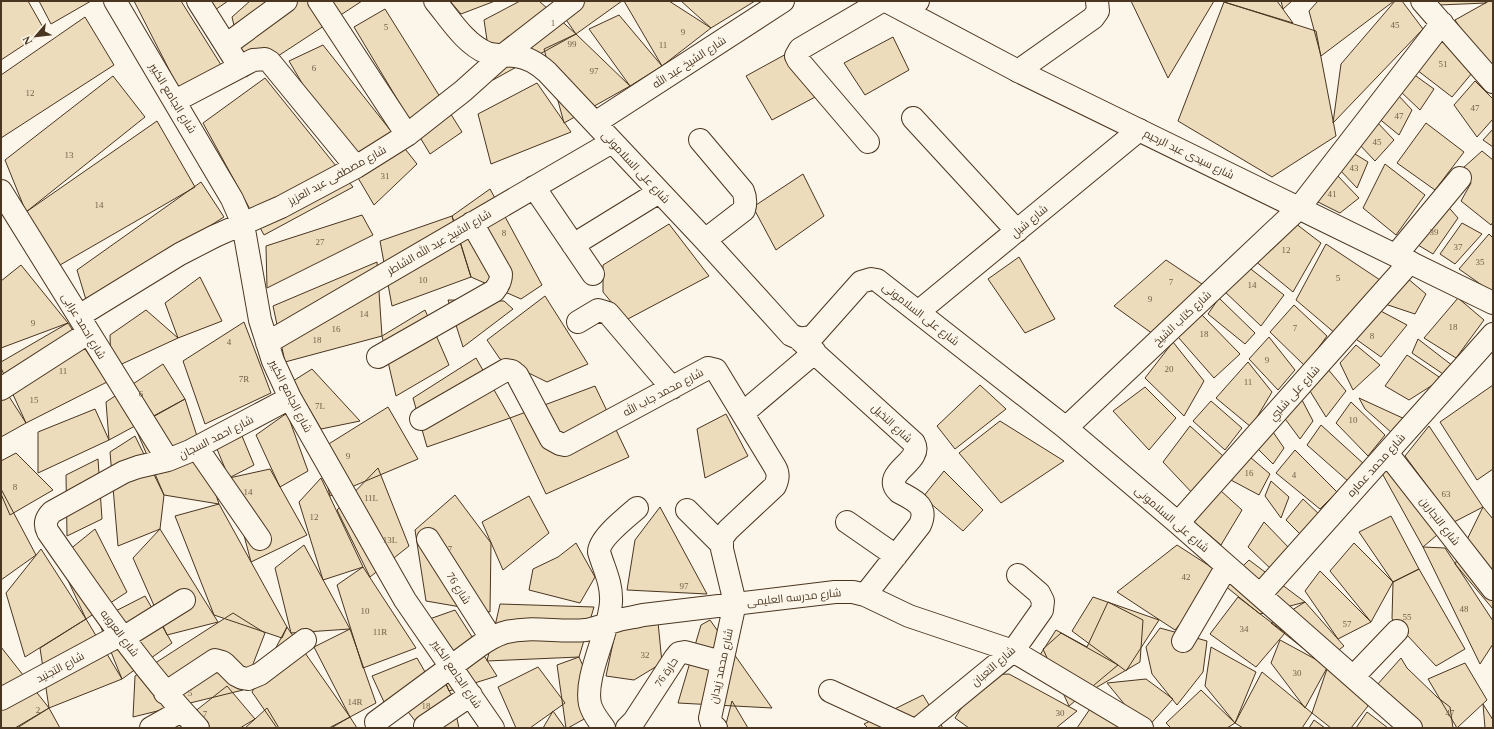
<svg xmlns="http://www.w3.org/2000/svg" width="1494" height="729" viewBox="0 0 1494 729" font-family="'Times New Roman',Cairo,serif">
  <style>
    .building { fill: #ecdcbc; stroke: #4a3520 }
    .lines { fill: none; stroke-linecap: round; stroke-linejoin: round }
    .minor-casing { stroke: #4a3520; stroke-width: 24 }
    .major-casing { stroke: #4a3520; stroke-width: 24 }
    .minor { stroke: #fbf6e9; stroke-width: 22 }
    .major { stroke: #fbf6e9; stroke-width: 22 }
    .labels { text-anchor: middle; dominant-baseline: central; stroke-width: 3; stroke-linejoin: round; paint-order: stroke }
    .number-label { font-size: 9px; fill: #725f47 }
    .street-label { font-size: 11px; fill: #4a3520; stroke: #fbf6e9 }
  </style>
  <rect width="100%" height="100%" fill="#fbf6e9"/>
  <!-- building -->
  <path class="building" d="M1,1h27l17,30 -44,29z
    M39,1h52l-40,23z
    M134,1h47l42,67 -43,23z
    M212,1h16l-13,9z
    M250,1h112l-116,76 -14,-60z
    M450,1h45l-34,13z
    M520,1h19l37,33 -83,46 -9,-60z
    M553,1h69l-46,33z
    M624,1h45l42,27 -49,38z
    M681,1h74l-44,27z
    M1131,1h83l-46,77z
    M1224,1h53l16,22 -69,-21z
    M1281,1h11l-9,8z
    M1318,1h76l-73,55 -12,-45z
    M1395,1h7l21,28 -90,94 8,-59z
    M1435,1h50l1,2 -47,2z
    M1489,1h4v76l-38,-57z
    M1224,2l92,29 20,105 -64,41 -94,-56z
    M385,9l77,123 -32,22 -76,-127z
    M619,15l43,51 -32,20 -41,-57z
    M85,17l29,48 -113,73v-63z
    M576,34l54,52 -66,37 -20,-74z
    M1442,36l30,37 -20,24 -35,-27z
    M893,37l16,33 -44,25 -21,-32z
    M323,45l94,119 -43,41 -85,-144z
    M788,53l31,42 -47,25 -26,-44z
    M1409,71l25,18 -14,21 -20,-19z
    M113,76l32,41 -119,95 -21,-52z
    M265,78l88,109 -89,48 -61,-112z
    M1475,81l18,18v20l-16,18 -23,-32z
    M537,83l34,49 -80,32 -13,-50z
    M1397,94l15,16 -13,25 -22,-18z
    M1375,120l19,20 -19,21 -17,-18z
    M157,121l38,66 -135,78 -34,-53z
    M1426,123l38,29 -29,38 -38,-27z
    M1493,129v18l-10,-7z
    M1482,151l11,9v62l-2,3 -30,-24 10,-18 -8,-15z
    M1355,154l13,8 -11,26 -19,-20z
    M1385,164l40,31 -29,40 -33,-27z
    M803,174l21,42 -48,34 -23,-43z
    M1336,174l23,24 -19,15 -26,-13z
    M201,182l23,35 -137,86 -10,-33z
    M490,189l52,96 -21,14 -50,-22 -19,-61z
    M1444,202l14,16 -25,36 -20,-12z
    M362,215l11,20 -106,53 -1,-42z
    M452,216l19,61 -79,29 -12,-65z
    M1291,220l30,23 -28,49 -39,-32z
    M1462,223l20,11 -27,30 -15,-10z
    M669,224l40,52 -83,44 -23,-28v-27z
    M1489,234l4,4v55l-34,-24z
    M1326,244l57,38 -47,52 -40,-34z
    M1019,257l36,62 -30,14 -37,-54z
    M1166,260l36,24 -49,50 -39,-28z
    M377,262l5,74 -97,26 -12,-56z
    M21,265l47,58 -67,25v-67z
    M1247,266l37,29 -23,31 -38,-36z
    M200,277l22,44 -44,17 -13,-35z
    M1407,278l19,16 -11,20 -30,-10z
    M545,296l43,68 -41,18 -47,-23 -13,-19z
    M1219,298l36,35 -10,11 -37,-30z
    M1458,298l26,22 -28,38 -32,-20z
    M448,300l56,1 9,8 -50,38z
    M1294,305l33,31 -22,30 -35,-34z
    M1377,309l30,16 -26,32 -28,-20z
    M146,310l32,28 -67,31 -1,-34z
    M425,310l24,55 -53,31 -14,-60z
    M1201,314l39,40 -26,24 -36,-41z
    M244,322l27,71 -66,31 -22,-63z
    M68,323l39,59 -81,41 -25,-55v-6z
    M1269,337l26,33 -17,20 -29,-31z
    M1418,339l35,27 -7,10 -34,-23z
    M1173,342l31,39 -20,35 -39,-38z
    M1356,345l24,20 -27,25 -13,-27z
    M1407,355l35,24 -33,21 -24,-14z
    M476,358l34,60 -83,29 -14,-49z
    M1248,362l24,30 -21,35 -35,-29z
    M163,364l22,35 -76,41 -3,-38z
    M1327,368l19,23 -20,26 -16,-26z
    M312,369l48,52 -39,8 -28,-48z
    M1,384l25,39 -25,14z
    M980,385l26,24 -51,40 -18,-23z
    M1493,385v84l-16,11 -37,-58z
    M595,386l34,71 -83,37 -36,-76z
    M1145,387l31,31 -27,32 -36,-39z
    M1359,398l48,22 -15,13 -27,-24z
    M185,399l34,105 -55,-9 -29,-68z
    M1302,400l11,21 -13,18 -17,-23z
    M1211,401l31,27 -17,22 -32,-29z
    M1351,402l34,33 -17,21 -32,-33z
    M388,407l30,52 -88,37 -11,-46z
    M95,409l14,31 -71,33v-41z
    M287,413l21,58 -28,16 -24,-52z
    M726,414l22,42 -43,22 -8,-49z
    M1000,421l64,40 -63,42 -42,-50z
    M1321,425l44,40 -16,17 -42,-37z
    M1190,426l33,30 -28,40 -32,-34z
    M1429,426l54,81 -29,15 -49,-66z
    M1271,429l13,19 -11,16 -18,-18z
    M135,436l29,59 -4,34 -42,17 -8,-94z
    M242,436l12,29 -25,13 -12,-29z
    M1295,450l42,42 -17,17 -44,-36z
    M16,453l37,37 -43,25 -9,-21v-33z
    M1250,457l20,17 -11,21 -30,-16z
    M98,459l4,60 -35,17 -1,-61z
    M1388,462l49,73 -14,12 -45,-81z
    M378,468l31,78 -39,31 -33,-67z
    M270,469l37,66 -56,27 -22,-84z
    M944,471l39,39 -20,21 -40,-34z
    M321,478l42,89 -40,13 -24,-78z
    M1271,481l18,16 -8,21 -16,-22z
    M1,489l35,66 -35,25z
    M1220,490l22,20 -21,35 -28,-24z
    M455,495l36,48 -1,69 -64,-11 -11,-71z
    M529,496l20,37 -46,37 -21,-48z
    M1303,499l18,17 -20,19 -15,-15z
    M219,504l68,123 -5,11 -68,-23 -39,-99z
    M660,507l47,87 -80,-4 8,-50z
    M1483,507l10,12v90l-38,-45z
    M1391,516l28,53 -26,13 -34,-50z
    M1264,522l27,28 -17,22 -26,-25z
    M95,529l32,63 -41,27 -28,-60z
    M160,529l58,93 -51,13 -34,-77z
    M576,543l19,34 -15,26 -51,-13 4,-21 25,-12z
    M1354,543l39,39 -22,40 -41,-51z
    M304,545l46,84 -59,4 -16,-65z
    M1177,545l45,29 -47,56 -58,-38z
    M1423,547l22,1 48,73v23l-13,20z
    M41,549l45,70 -61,38 -19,-64z
    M1249,560l56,42 -45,12 -36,-29z
    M363,567l53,81 -53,20 -26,-83z
    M1419,569l46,80 -29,17 -44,-47 1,-37z
    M1320,571l51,51 -33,17 -33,-48z
    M145,596l27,47 -50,36 -24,-59z
    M1093,597l66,23 -33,51 -54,-40z
    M1238,597l47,36 -29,34 -46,-33z
    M1108,602l35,18 -3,42 -48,28 -54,-32 18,-28 31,17z
    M1305,602l39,44 -22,17 -51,-40z
    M500,604l94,3 -15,50 -92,4z
    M455,610l42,66 -48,15 -28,-69z
    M233,613l32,20 -22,57 -110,27 2,-41z
    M86,619l36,60 -73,29 -9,-60z
    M710,620l62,88 -94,-5 23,-78z
    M658,622l4,41 -28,17 -28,-4 11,-52z
    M287,627l4,6 59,84 -21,11h-52l-25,-36z
    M1160,628l47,13 -4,31 -26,33 -25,-31 -6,-27z
    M350,629l26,74 -26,14 -36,-70z
    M1061,633l57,32 -49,41 -26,-57z
    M1280,640l48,26 -23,42 -34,-45z
    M1,647l48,61 -32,20h-16z
    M1211,647l45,25 -21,51 -30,-37z
    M579,657l23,52 -34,19h-2l-9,-63z
    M417,658l11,19 -44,25 -12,-26z
    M1401,658l6,10 30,29 13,10 3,21h-57l-19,-43z
    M1465,663l22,37 -30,28 -29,-49z
    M1328,666l43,36 -20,26h-20l-19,-15z
    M538,667l27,36 -35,25h-14l-18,-41z
    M1262,672l50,41 -10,15h-59l-8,-5z
    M1009,674l68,37 -21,17h-87l-14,-10 27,-43z
    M443,679l10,19 -37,24 -11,-14z
    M1146,679l27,20 -26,29h-3l-37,-45z
    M227,686l28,33 -15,9h-66z
    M1201,690l34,33 -8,5h-56l-5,-5z
    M923,695l20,33h-75l-4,-4z
    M1096,700l35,28h-54z
    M732,701l16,27h-23z
    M1483,704l10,16v8h-8z
    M49,708l11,20h-45z
    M267,708l12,20h-34l10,-9z
    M553,711l12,17h-22z
    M1367,712l21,16h-32z
    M456,714l3,14h-26z
    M350,717l7,11h-26z
    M1314,720l11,8h-16z"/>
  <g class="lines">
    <defs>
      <path id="minor" d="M115,1l117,198 11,25 17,96 13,41 17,37 115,202 88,128
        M198,1l41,65
        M319,1l88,134
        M435,1c15,18 30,43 52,52 10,3 19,2 28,3 13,1 23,8 32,16l158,168 86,95c8,4 13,4 22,1l48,-54 10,-3 6,1 189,148 112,95 233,205
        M1422,1l71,81
        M904,10l14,-9
        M226,45l60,-44
        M1018,71l75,-53 5,-7 -1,-10
        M175,101l78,-41 12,-1 5,3 86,105
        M913,118l104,113
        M595,123l188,-122
        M700,140l43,51c3,7 3,12 1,19l-39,30
        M868,142l-70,-82 -2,-4 4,-7 82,-48
        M534,187l59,87
        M1,191l167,269
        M573,245l86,-53
        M1396,255l64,-77
        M918,312l221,-182
        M79,316l101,-62 35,-18 66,-29 75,-40 51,-32 56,-44 39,-35 71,-55
        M578,322l20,-12 10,3 64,75
        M798,338l116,105c10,19 -35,30 -15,49 14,8 30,13 21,33l-55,70
        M267,343l345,-201
        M378,357l116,-66c5,-6 7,-10 7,-17l-29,-51
        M1,389l87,-56
        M743,413l72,-61
        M421,419l85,-49 6,1 5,4 34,64 9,5 5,1 143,-77 8,2 59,97c4,7 3,12 0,19l-47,44 -6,8v11l13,54 -25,115 2,6 4,4
        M1066,428l233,-220 143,-185
        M197,448l63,91
        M1387,453l106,136
        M687,510l34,34
        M847,522l49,34
        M1178,523l232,-261
        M428,539l63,99
        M1260,595l233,-261
        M123,638l61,-38
        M1183,641l44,-75
        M1353,677l44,-46
        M830,691l80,37
        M165,693l50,-33 7,2 3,2 11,11 6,3 6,1 12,-5 45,-34
        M1,699l119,-64
        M376,722l103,-76c7,-5 15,-10 24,-13 27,-8 56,0 83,-3 12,-2 22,-7 33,-10 8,-2 16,-3 24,-5l192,-23h18l12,3 44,21 104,35 129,77
        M425,726l46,-31
        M151,728l30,-17
        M198,728c-57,-60 -103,-129 -150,-196 -4,-8 -2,-14 4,-20l72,-40 14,-5 30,-7 22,-9 100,-53
        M604,728c-5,-7 -12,-15 -14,-24 -6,-28 19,-71 21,-102 1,-19 -7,-33 -12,-50 0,-14 28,-35 38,-44
        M627,728l7,-7 41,-63 4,-5 6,-1 37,10
        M919,728l94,-77 29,-41 1,-9 -4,-8 -21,-18"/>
      <path id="major" d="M886,1l132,70 475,232"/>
    </defs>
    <!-- minor casing -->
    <use href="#minor" class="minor-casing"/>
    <!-- major casing -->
    <use href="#major" class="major-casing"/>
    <!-- minor -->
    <use href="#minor" class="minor"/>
    <!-- major -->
    <use href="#major" class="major"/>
  </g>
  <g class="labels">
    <!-- number labels -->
    <g class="number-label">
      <text x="553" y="23">1</text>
      <text x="1395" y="25">45</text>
      <text x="386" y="27">5</text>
      <text x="683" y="32">9</text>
      <text x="572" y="44">99</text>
      <text x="663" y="45">11</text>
      <text x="1443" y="64">51</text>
      <text x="314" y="68">6</text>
      <text x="594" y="71">97</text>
      <text x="30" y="93">12</text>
      <text x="1475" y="108">47</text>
      <text x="1399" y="116">47</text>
      <text x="1377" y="142">45</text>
      <text x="69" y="155">13</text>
      <text x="1354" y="168">43</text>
      <text x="385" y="176">31</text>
      <text x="1332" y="194">41</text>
      <text x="99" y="205">14</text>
      <text x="1434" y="232">39</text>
      <text x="504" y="233">8</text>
      <text x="320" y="242">27</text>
      <text x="1458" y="247">37</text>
      <text x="1286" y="250">12</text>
      <text x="1480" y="262">35</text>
      <text x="1338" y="278">5</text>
      <text x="423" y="280">10</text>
      <text x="1171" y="282">7</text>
      <text x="1252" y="285">14</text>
      <text x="1150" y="299">9</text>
      <text x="364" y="314">14</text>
      <text x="33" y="323">9</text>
      <text x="1453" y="327">18</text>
      <text x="1295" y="328">7</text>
      <text x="336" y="329">16</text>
      <text x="1204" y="334">18</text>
      <text x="1372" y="336">8</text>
      <text x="317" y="340">18</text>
      <text x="229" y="342">4</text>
      <text x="1267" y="360">9</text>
      <text x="1169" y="369">20</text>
      <text x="63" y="371">11</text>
      <text x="244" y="379">7R</text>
      <text x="1248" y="382">11</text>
      <text x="141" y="394">6</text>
      <text x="34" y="400">15</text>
      <text x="320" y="406">7L</text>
      <text x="1353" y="420">10</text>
      <text x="348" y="456">9</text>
      <text x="1249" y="473">16</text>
      <text x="1294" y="475">4</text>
      <text x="15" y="487">8</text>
      <text x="248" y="492">14</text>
      <text x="1446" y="494">63</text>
      <text x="371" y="498">11L</text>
      <text x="314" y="517">12</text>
      <text x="390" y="540">13L</text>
      <text x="450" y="549">7</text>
      <text x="1186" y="577">42</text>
      <text x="684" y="586">97</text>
      <text x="1464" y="609">48</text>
      <text x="365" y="611">10</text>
      <text x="1407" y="617">55</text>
      <text x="1347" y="624">57</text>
      <text x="1244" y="629">34</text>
      <text x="380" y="632">11R</text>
      <text x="645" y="655">32</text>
      <text x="1297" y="673">30</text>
      <text x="190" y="693">5</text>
      <text x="355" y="702">14R</text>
      <text x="426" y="706">18</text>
      <text x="38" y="710">2</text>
      <text x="1060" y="713">30</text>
      <text x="1450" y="713">47</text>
      <text x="205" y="714">7</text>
    </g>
    <!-- street labels -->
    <g class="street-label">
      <text transform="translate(689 62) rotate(-33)">شارع الشيخ عبد الله</text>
      <text transform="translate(173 98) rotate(59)">شارع الجامع الكبير</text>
      <text transform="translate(1189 154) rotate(26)">شارع سيدى عبد الرحيم</text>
      <text transform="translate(636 167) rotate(47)">شارع على السلامونى</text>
      <text transform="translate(337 175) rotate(-29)">شارع مصطفى عبد العزيز</text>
      <text transform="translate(1029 221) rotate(-40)">شارع شبل</text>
      <text transform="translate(439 242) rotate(-30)">شارع الشيخ عبد الله الشاطر</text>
      <text transform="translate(921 314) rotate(38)">شارع على السلامونى</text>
      <text transform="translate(1182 318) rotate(-43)">شارع كتاب الشيخ</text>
      <text transform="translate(84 326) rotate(59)">شارع احمد عرابى</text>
      <text transform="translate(663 392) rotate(-28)">شارع محمد جاب الله</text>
      <text transform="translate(1294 393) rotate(-48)">شارع على شلبي</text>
      <text transform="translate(291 396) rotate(63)">شارع الجامع الكبير</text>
      <text transform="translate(892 423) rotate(43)">شارع النخيل</text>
      <text transform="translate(216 437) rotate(-27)">شارع احمد السجان</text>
      <text transform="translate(1376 465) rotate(-48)">شارع محمد عماره</text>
      <text transform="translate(1172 519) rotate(41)">شارع على السلامونى</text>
      <text transform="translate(1440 521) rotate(52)">شارع النجارين</text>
      <text transform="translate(459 588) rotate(58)">شارع 76</text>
      <text transform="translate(794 597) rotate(-6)">شارع مدرسه العليمى</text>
      <text transform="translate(120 633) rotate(53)">شارع العروبه</text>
      <text transform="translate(721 666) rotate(-78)">شارع محمد زيدان</text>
      <text transform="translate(993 666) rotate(-41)">شارع التعبان</text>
      <text transform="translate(60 667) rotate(-28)">شارع التجنيد</text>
      <text transform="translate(666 672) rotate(-56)">حارة 76</text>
      <text transform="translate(457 674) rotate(56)">شارع الجامع الكبير</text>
    </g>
  </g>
  <!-- border -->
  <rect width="1494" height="729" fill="none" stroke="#4a3520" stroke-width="4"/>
  <!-- north arrow -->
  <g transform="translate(36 36) rotate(242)" stroke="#fbf6e9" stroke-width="3" paint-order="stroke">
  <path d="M0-3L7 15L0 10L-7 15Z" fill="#4a3520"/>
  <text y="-6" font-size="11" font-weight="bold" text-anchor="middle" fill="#4a3520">N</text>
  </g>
</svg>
